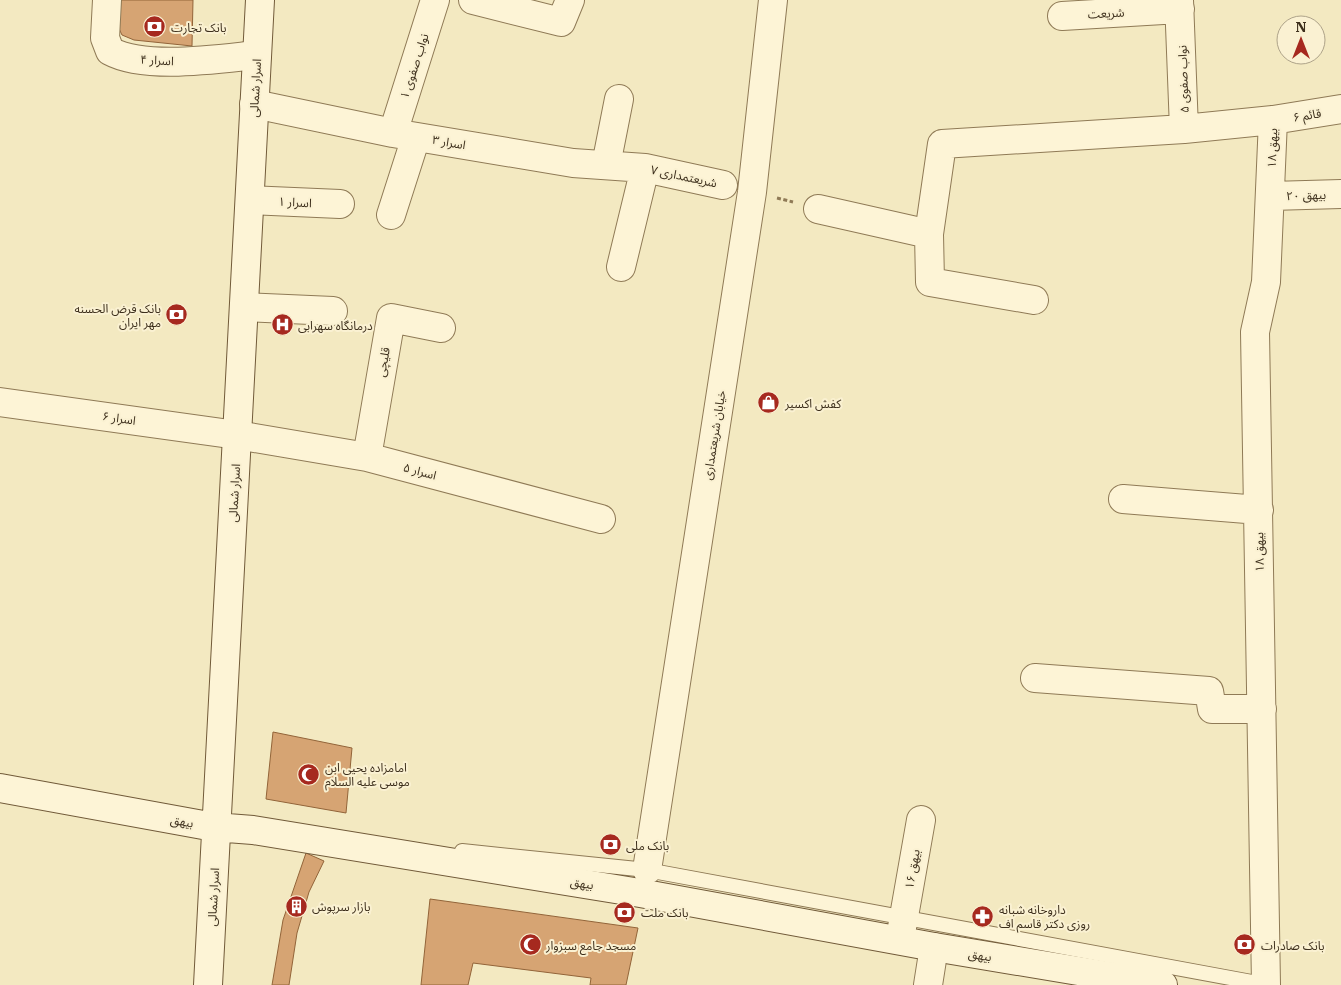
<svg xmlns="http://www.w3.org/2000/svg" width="1341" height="985" viewBox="0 0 1341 985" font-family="'IBM Plex Serif','Noto Sans Arabic',serif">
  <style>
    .building { fill: #d6a473; stroke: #926439 }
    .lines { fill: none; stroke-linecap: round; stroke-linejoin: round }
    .lane-casing { stroke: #8f7a56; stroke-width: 16 }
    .street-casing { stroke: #8f7a56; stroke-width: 30 }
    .secondary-casing { stroke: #715a39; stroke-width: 30 }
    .path { stroke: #8f7a56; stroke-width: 3; stroke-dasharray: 4 2.5; stroke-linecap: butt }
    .lane { stroke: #fdf4d6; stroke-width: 14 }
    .street { stroke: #fdf4d6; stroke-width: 28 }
    .secondary { stroke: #fdf4d6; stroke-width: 28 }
    .labels { text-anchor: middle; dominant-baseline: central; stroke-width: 4; stroke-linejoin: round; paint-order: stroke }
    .street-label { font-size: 12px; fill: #3d2f1c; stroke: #faf1d2 }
    .poi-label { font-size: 12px; fill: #3d2f1c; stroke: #faf1d2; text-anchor: start }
  </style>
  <rect width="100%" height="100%" fill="#f3e9c1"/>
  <!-- building -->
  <path class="building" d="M118,0h75l-1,46 -58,-6 -12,-5 -8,-17z
    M273,732l79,16 -6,65 -80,-14z
    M306,853l18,8 -15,31 -12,41 -8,52h-17l11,-65z
    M430,899l208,29 -12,57h-36l1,-7 -118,-15 -5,22h-47z"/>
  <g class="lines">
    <defs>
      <path id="lane" d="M462,851l185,19 621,115"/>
      <path id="street" d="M107,0l-2,38 5,13c35,19 107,8 147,4
        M473,0l88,22 9,-22
        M1179,0l5,129 89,-9 68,-11
        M1062,16l118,-7
        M254,104l139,29 180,30 72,5 78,17
        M393,133l42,-133
        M606,165l13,-66
        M1271,196l70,-2
        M250,200l90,4
        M818,209l111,25
        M391,215l25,-78
        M621,267l24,-99
        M1034,300l-104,-18 -1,-48 13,-90 242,-15
        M244,307l89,4
        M0,402l237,33 130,22 234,62
        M367,457l24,-139 50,10
        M1123,499l136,11
        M1035,678l174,13 3,18h50
        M647,870l105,-678 21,-192
        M900,939l21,-119
        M928,985l6,-38
        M1266,985l-11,-653 11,-50 7,-162"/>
      <path id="secondary" d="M0,788l214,39 39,3 387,63 294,54 229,38
        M208,985l52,-985"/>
    </defs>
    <!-- lane casing -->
    <use href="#lane" class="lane-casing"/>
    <!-- street casing -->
    <use href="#street" class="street-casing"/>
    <!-- secondary casing -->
    <use href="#secondary" class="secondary-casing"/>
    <!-- path -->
    <path class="path" d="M777,198l16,4"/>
    <!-- lane -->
    <use href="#lane" class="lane"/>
    <!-- street -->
    <use href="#street" class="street"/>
    <!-- secondary -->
    <use href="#secondary" class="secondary"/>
  </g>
  <!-- icons -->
  <defs>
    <symbol id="bank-disc" viewBox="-11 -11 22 22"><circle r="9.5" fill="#a6291f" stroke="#faf1d2"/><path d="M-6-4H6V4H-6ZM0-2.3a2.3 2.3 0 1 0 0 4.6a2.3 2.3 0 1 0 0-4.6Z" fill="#fff"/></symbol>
    <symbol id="hospital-disc" viewBox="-11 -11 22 22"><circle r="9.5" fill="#a6291f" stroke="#faf1d2"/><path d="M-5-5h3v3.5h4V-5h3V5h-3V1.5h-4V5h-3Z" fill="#fff"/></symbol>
    <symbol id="shop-disc" viewBox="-11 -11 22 22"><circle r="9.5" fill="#a6291f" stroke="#faf1d2"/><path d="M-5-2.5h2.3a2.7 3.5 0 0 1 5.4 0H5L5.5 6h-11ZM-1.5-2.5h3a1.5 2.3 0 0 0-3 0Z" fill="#fff"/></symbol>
    <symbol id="mosque-disc" viewBox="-11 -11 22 22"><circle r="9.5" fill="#a6291f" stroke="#faf1d2"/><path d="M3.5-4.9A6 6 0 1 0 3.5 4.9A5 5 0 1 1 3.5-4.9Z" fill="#fff"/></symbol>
    <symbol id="building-disc" viewBox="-11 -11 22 22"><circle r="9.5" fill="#a6291f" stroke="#faf1d2"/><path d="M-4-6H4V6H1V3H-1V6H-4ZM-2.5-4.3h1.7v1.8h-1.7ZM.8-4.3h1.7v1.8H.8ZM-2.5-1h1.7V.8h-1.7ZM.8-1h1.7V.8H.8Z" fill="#fff"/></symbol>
    <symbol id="pharmacy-disc" viewBox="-11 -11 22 22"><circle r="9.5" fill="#a6291f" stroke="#faf1d2"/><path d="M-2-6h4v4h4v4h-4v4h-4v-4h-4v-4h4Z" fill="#fff"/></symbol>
  </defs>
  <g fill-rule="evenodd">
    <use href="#bank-disc" x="142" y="14" width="25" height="25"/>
    <use href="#bank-disc" x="164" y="302" width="25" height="25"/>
    <use href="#hospital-disc" x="270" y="312" width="25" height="25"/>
    <use href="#shop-disc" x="756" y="390" width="25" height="25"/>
    <use href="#mosque-disc" x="296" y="762" width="25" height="25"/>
    <use href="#bank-disc" x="598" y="832" width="25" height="25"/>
    <use href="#building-disc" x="284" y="894" width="25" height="25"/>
    <use href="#bank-disc" x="612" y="900" width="25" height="25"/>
    <use href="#pharmacy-disc" x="970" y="904" width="25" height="25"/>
    <use href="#mosque-disc" x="518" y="932" width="25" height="25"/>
    <use href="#bank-disc" x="1232" y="932" width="25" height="25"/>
  </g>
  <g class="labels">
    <!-- street labels -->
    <g class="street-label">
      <text transform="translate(1106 13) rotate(-3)">شریعت</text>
      <text transform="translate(157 60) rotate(3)">اسرار ۴</text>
      <text transform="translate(414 66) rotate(-72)">نواب صفوی ۱</text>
      <text transform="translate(1183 79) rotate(-92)">نواب صفوی ۵</text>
      <text transform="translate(255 88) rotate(-87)">اسرار شمالی</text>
      <text transform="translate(1307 115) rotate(-9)">قائم ۶</text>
      <text transform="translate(449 142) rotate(10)">اسرار ۳</text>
      <text transform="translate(1272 148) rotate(-88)">بیهق ۱۸</text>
      <text transform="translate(684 176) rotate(12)">شریعتمداری ۷</text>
      <text transform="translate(1306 195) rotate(-2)">بیهق ۲۰</text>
      <text transform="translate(295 202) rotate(3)">اسرار ۱</text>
      <text transform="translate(383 362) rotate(-80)">قلیچی</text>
      <text transform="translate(119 418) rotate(8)">اسرار ۶</text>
      <text transform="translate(714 435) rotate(-81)">خیابان شریعتمداری</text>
      <text transform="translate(420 471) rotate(15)">اسرار ۵</text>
      <text transform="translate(234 493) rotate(-87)">اسرار شمالی</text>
      <text transform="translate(1259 552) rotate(-91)">بیهق ۱۸</text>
      <text transform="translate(182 821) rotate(10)">بیهق</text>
      <text transform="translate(912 869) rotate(-80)">بیهق ۱۶</text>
      <text transform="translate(582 883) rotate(9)">بیهق</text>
      <text transform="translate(213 897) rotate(-87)">اسرار شمالی</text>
      <text transform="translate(980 955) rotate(9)">بیهق</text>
    </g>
    <!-- poi labels -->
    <g class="poi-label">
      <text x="171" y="27">بانک تجارت</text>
      <text x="161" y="308" text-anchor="end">بانک قرض الحسنه<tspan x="161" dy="14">مهر ایران</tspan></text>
      <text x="298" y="325">درمانگاه سهرابی</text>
      <text x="785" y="403">کفش اکسیر</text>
      <text x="325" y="767">امامزاده یحیی ابن<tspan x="325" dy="14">موسی علیه السلام</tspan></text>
      <text x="626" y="845">بانک ملی</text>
      <text x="312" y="906">بازار سرپوش</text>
      <text x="999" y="909">داروخانه شبانه<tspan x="999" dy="14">روزی دکتر قاسم اف</tspan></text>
      <text x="641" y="912">بانک ملت</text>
      <text x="546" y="945">مسجد جامع سبزوار</text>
      <text x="1261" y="945">بانک صادرات</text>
    </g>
  </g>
  <!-- north arrow -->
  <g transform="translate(1301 40)"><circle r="24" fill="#faf1d2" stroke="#aea389"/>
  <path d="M0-4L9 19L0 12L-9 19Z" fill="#a6291f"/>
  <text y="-8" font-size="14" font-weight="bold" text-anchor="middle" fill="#3d2f1c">N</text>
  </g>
</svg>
